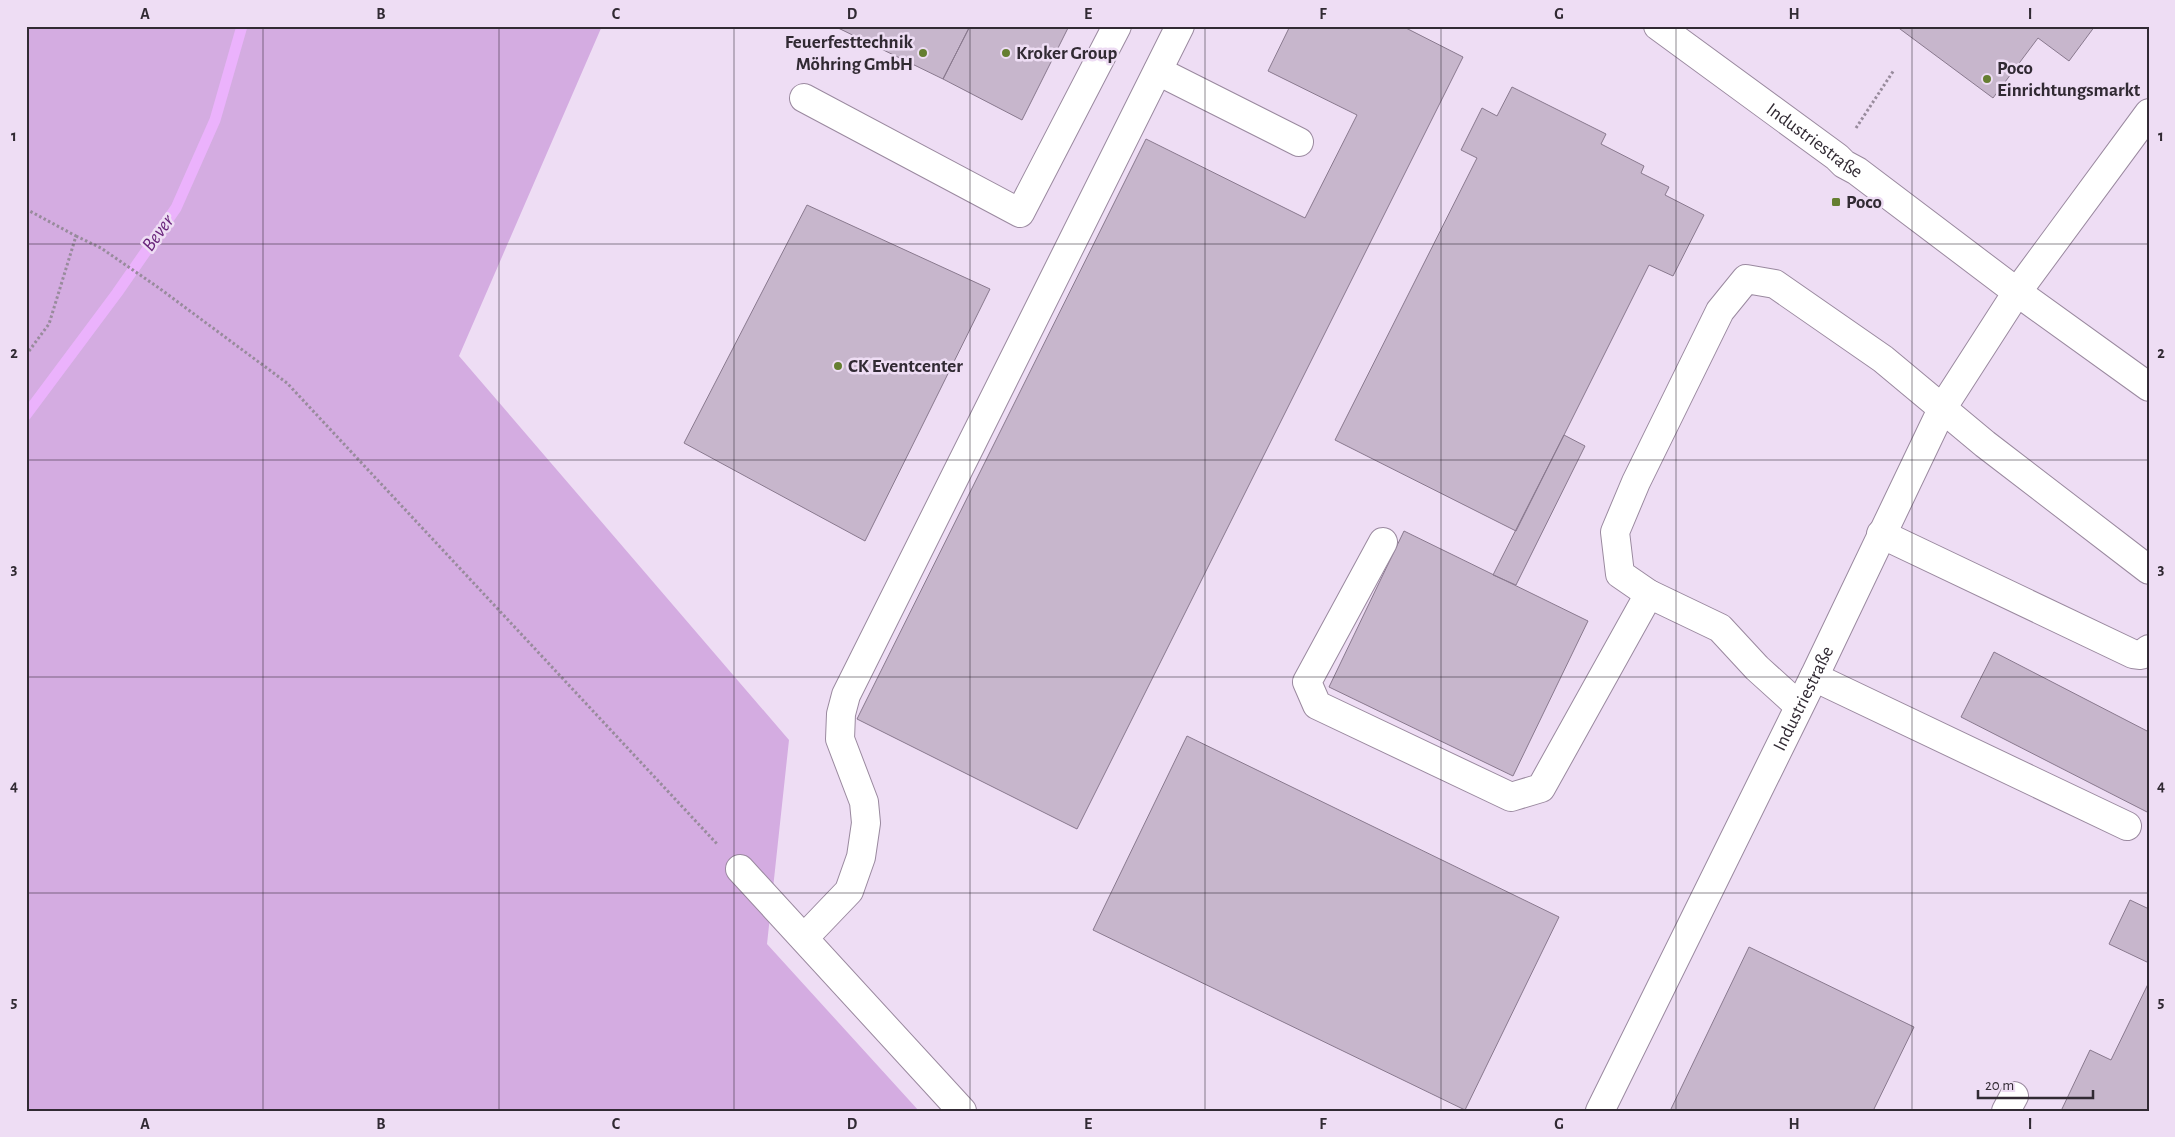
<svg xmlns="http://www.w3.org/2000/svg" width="2175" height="1137" viewBox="0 0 2175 1137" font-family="'Alegreya Sans',sans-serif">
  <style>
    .green { fill: #d4ace1 }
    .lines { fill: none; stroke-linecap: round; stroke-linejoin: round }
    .stream { stroke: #ebb2fc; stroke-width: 11 }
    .building { fill: #c7b6cc; stroke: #89798e }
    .minor-casing { stroke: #9a899f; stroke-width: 30 }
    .path { stroke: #988b9c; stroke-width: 3; stroke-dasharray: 2.5 2.5; stroke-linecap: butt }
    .minor { stroke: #fff; stroke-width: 28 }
    .grid { fill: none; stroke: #312a33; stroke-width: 1; stroke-opacity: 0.55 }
    .poi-dot { fill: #657e31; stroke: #eeddf4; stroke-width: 2 }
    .labels { text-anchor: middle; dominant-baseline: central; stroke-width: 5; stroke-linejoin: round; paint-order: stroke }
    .poi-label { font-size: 19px; font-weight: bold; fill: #312a33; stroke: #eeddf4; text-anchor: start }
    .street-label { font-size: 19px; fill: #312a33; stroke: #eeddf4 }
    .water-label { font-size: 20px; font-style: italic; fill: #69257b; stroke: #eeddf4 }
    .neatline { fill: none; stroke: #312a33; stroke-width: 2 }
    .grid-label { font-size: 16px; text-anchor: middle; font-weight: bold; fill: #312a33 }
  </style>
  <rect width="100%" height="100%" fill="#eeddf4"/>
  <!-- green -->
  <path class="green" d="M26,26h576l-143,330 330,384 -22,204 152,167h-893z"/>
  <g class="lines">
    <!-- stream -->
    <path class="stream" d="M26,415l91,-122 59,-85 39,-88 27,-94"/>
  </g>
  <!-- building -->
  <path class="building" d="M834,26h136l-27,53z
    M970,26h99l-47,94 -79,-41z
    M1290,26h112l61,31 -386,772 -220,-110 289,-580 159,79 52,-103 -89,-44z
    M1896,26h199l-26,35 -31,-23 -45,60z
    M1512,87l94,47 -5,10 43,22 -3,7 28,14 -4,8 39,20 -31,61 -24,-11 -133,266 -181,-91 142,-282 -16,-8 21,-42 15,8z
    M807,205l183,84 -125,252 -181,-98z
    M1564,435l21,11 -69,139 -23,-10z
    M1404,531l184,90 -75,155 -184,-89z
    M1994,652l155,80v81l-188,-96z
    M1187,736l372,181 -94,193 -372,-180z
    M2130,900l19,9v54l-40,-19z
    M1749,947l165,80 -41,84h-203z
    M2149,982v125l-2,4h-86l29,-61 21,10z"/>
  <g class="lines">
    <defs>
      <g id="minor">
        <path id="s1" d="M1658,26l179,131 7,7 13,7 160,121 132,95"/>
        <path d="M1158,71l141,71"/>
        <path d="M804,98l216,115 97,-187"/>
        <path d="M1881,534l252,120 8,1 8,-6"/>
        <path d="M1383,542l-76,140 10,23 194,92 30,-9 108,-194"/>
        <path d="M1814,677l313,149"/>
        <path d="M1799,706l-42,-38 -37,-40 -71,-34 -29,-20 -5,-42 21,-50 84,-171 26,-32 29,5 108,75 102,85 164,126"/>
        <path d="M740,869l222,242"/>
        <path d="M804,938l45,-47 12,-34 5,-34 -2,-21 -24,-63 1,-25 5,-19 334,-669"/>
        <path id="s2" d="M1600,1111l214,-434 129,-270 74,-115 132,-179"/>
        <path d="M2006,1111l8,-15"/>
      </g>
    </defs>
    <!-- minor casing -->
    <use href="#minor" class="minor-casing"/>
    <!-- path -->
    <path class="path" d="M1856,128l38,-58
      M26,209l50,27 -27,88 -23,31
      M76,236l25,12 58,40 128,95 431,462"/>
    <!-- minor -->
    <use href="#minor" class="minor"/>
  </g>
  <!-- grid -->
  <path class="grid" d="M263,26v1085M499,26v1085M734,26v1085M970,26v1085M1205,26v1085M1441,26v1085M1676,26v1085M1912,26v1085M26,244h2123M26,460h2123M26,677h2123M26,893h2123"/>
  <!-- markers -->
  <g class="poi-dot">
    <circle cx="923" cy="53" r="5"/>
    <circle cx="1006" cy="53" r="5"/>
    <circle cx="1987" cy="79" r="5"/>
    <rect x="1831" y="197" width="10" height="10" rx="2.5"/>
    <circle cx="838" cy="366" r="5"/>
  </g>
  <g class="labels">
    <!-- poi labels -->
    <g class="poi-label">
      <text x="913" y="42" text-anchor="end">Feuerfesttechnik<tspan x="913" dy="22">Möhring GmbH</tspan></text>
      <text x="1016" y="53">Kroker Group</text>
      <text x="1997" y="68">Poco<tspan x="1997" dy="22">Einrichtungsmarkt</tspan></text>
      <text x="1846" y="202">Poco</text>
      <text x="848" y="366">CK Eventcenter</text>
    </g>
    <!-- street labels -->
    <g class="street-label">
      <text stroke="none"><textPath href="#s1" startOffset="194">Industriestraße</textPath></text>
      <text stroke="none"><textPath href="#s2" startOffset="460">Industriestraße</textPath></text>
    </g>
    <!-- water labels -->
    <g class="water-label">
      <text transform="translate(158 233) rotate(-54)">Bever</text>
    </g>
  </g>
  <!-- border -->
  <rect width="2175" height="1137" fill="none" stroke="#eeddf4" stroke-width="55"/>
  <!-- scale -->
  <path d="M1978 1090v8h115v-8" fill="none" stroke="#312a33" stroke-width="2.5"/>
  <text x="1985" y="1090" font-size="15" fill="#312a33" stroke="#eeddf4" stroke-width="4" paint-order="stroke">20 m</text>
  <rect x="28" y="28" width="2120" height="1082" class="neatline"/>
  <g class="grid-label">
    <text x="145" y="19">A</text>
    <text x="381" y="19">B</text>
    <text x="616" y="19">C</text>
    <text x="852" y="19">D</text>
    <text x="1088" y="19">E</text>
    <text x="1323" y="19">F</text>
    <text x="1559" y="19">G</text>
    <text x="1794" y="19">H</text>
    <text x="2030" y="19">I</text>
    <text x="14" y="141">1</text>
    <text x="2161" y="141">1</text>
    <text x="14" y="358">2</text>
    <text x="2161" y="358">2</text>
    <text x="14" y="574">3</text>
    <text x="2161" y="574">3</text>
    <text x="14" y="791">4</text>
    <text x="2161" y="791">4</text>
    <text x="14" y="1007">5</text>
    <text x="2161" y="1007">5</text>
    <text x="145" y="1129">A</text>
    <text x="381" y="1129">B</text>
    <text x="616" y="1129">C</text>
    <text x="852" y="1129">D</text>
    <text x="1088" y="1129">E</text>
    <text x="1323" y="1129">F</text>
    <text x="1559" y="1129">G</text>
    <text x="1794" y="1129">H</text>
    <text x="2030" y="1129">I</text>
  </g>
</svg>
